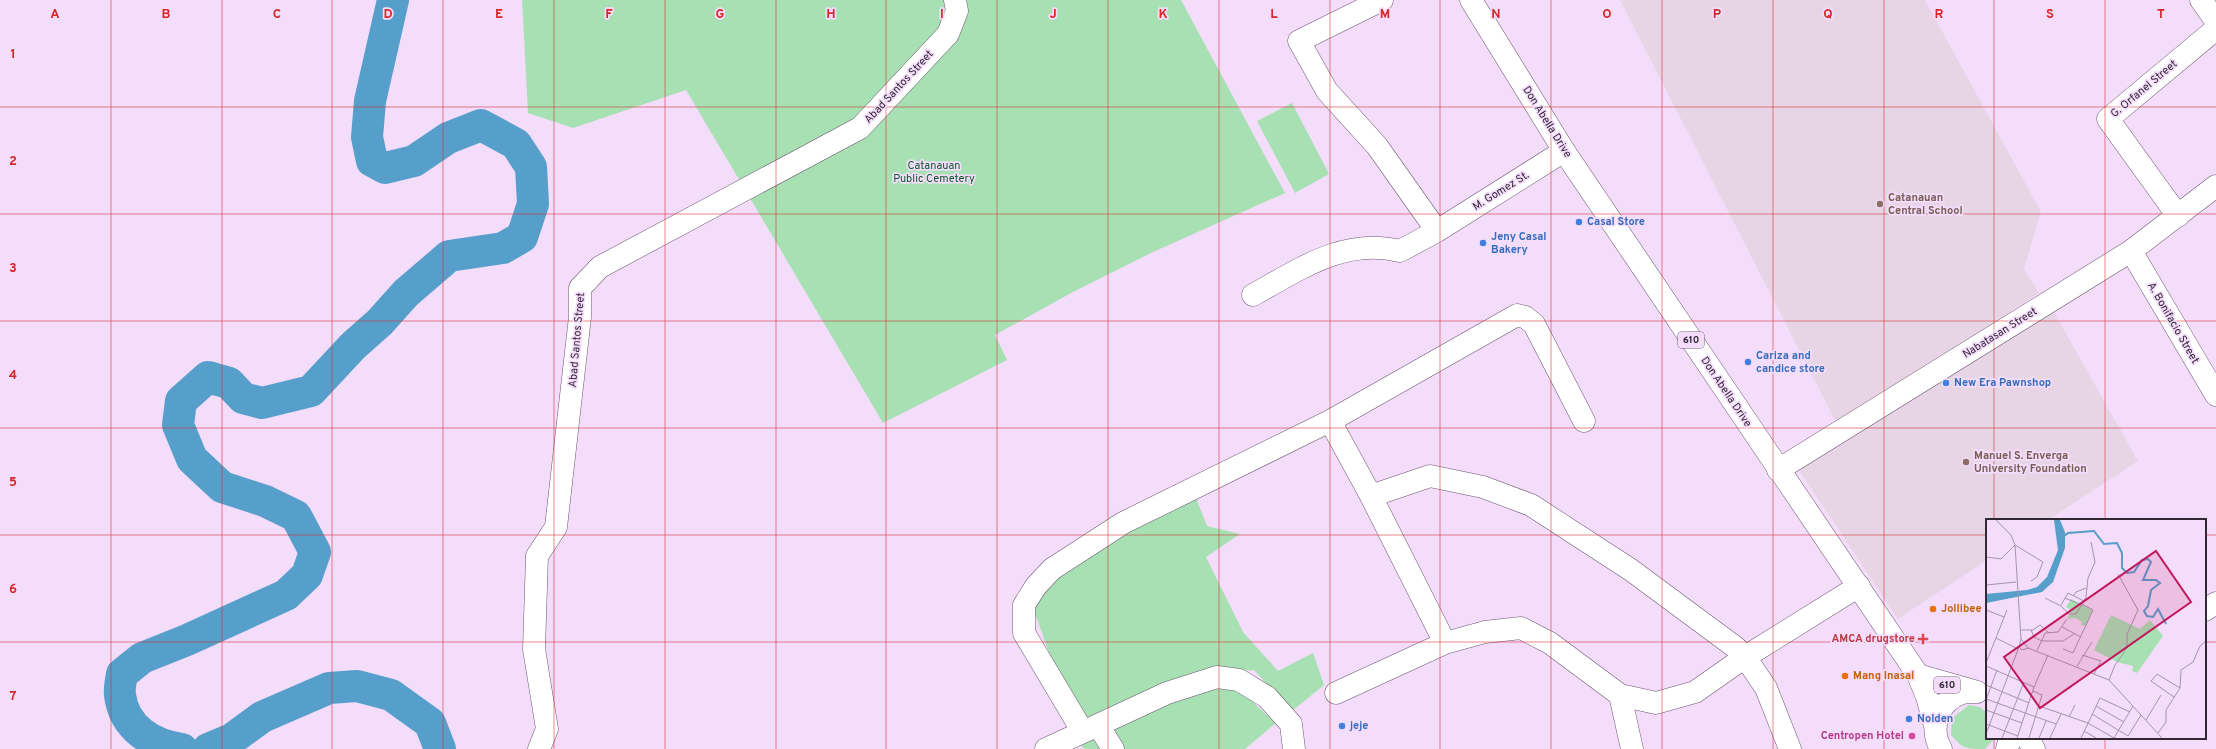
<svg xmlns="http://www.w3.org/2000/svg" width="2216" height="749" viewBox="0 0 2216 749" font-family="Overpass,sans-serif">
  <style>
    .education { fill: #e7d5e6 }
    .green { fill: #a7e1b3 }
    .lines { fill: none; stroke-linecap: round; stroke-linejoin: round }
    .river { stroke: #569fcb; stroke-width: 32 }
    .minor-casing { stroke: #6a5670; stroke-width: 23 }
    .major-casing { stroke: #6a5670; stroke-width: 23 }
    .minor { stroke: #fff; stroke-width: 22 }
    .major { stroke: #fff; stroke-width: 22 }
    .grid { fill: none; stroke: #d62828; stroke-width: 1; stroke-opacity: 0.55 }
    .education-dot { fill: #8d6e63; stroke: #f4dcfb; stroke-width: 1.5 }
    .shop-dot { fill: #3f7fe0; stroke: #f4dcfb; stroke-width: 1.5 }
    .food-dot { fill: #e8710a; stroke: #f4dcfb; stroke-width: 1.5 }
    .health-dot { fill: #e0444e; stroke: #f4dcfb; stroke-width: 1.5 }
    .hotel-dot { fill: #d1479c; stroke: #f4dcfb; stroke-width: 1.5 }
    .labels { text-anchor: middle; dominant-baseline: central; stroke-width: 3.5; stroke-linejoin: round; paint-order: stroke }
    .shield { fill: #f4dcfb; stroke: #6c5e70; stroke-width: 1 }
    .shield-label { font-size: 10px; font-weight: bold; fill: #312834 }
    .street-label { font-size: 11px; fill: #312834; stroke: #f4dcfb }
    .park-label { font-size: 11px; fill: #0e582a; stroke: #f4dcfb }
    .education-label { font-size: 11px; font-weight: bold; fill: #785e54; stroke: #f4dcfb; text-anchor: start }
    .shop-label { font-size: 11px; font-weight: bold; fill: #366cbe; stroke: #f4dcfb; text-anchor: start }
    .food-label { font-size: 11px; font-weight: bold; fill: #c56008; stroke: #f4dcfb; text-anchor: start }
    .health-label { font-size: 11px; font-weight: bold; fill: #be3a42; stroke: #f4dcfb; text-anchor: end }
    .hotel-label { font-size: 11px; font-weight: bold; fill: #b23c85; stroke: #f4dcfb; text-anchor: end }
    .inset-river { fill: none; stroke: #569fcb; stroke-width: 2 }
    .inset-road { fill: none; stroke: #a694ab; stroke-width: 1 }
    .view { fill: #c2185b; fill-opacity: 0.15; stroke: #c2185b; stroke-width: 2 }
    .inset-edge { fill: none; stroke: #312834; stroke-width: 2 }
    .grid-label { font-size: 13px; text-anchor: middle; font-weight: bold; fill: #d62828; stroke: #f4dcfb; stroke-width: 3.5; stroke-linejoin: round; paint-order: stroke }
  </style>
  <rect width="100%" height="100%" fill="#f4dcfb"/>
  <!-- education -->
  <path class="education" d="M1620,0h305l116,212 -17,57 15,24 -202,131z
    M2051,307l87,154 -90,59h-61v40l-89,59 -103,-155z"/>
  <!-- green -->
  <path class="green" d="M522,0h659l104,193 -132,59 -80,40 -78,43 12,25 -124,63 -197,-333 -113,38 -45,-15z
    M1292,103l37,71 -34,19 -38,-72z
    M1194,493l13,33 33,8 -34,23 37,75 35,39 35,-18 11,32 -32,26 -38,-41 -54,3 -114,51 -32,-58 -21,-58 24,-36z
    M1217,677l30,17 10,12 19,17 -31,26h-161l-4,-5z
    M1969,705l11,2 7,6v25h8l-10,11c-19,0 -22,0 -34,-14l1,-17z"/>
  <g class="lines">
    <!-- river -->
    <path class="river" d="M182,749c-30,-4 -58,-21 -62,-54 -1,-6 1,-15 2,-21l20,-16 45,-18 99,-45 21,-20 8,-23 -19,-36 -31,-15 -43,-14 -30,-28 -14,-34 3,-24 27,-24 21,6 14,15 19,5 49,-12 42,-45 27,-24 26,-29 43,-37 54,-8 19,-11 11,-33 -2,-37 -15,-23 -35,-19 -33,13 -34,23 -29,7 -13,-7 -5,-24 3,-36 23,-101
      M208,749l24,-10 30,-22 67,-29 28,-2 34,9 39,28 10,26"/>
    <defs>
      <path id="minor" d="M1382,0l-83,41 28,50 50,55 60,85
        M2201,0l15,21
        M2178,216l-70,-97 108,-90
        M2131,251l85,144
        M1253,295c47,-26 92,-58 147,-44l37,-20 127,-80
        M1330,421l41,75 74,147
        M1778,470l353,-219 85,-65
        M1371,496l59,-20 53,11 48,18 100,65 104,77 10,10 21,31 24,61
        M2205,610l11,-7
        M1336,693l109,-50 40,-11 36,-4 29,15 70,52 36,8 39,-11 50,-35 114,-71
        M1620,695l12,54
        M1098,725l15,24
        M2027,738l7,11
        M539,749l8,-20 -13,-80 3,-93 19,-29 24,-210v-29l20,-21 260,-139 88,-94 9,-23 -2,-11
        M1046,749l37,-17
        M1294,749l-3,-25 -24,-27 -28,-17 -22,-3 -50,16 -84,39 -59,-99v-28l12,-19 16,-17 71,-46 207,-102 187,-106 8,2 9,7 50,97"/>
      <path id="major" d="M1471,0l93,151 354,524 9,22 8,29
        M1918,675l56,16
        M1941,749c-12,-21 -3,-48 21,-56 4,-1 10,-1 15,-1
        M2007,749l3,-11"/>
    </defs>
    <!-- minor casing -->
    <use href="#minor" class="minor-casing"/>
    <!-- major casing -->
    <use href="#major" class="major-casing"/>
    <!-- minor -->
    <use href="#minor" class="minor"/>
    <!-- major -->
    <use href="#major" class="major"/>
  </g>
  <!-- grid -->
  <path class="grid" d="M111,0v749M222,0v749M332,0v749M443,0v749M554,0v749M665,0v749M776,0v749M886,0v749M997,0v749M1108,0v749M1219,0v749M1330,0v749M1440,0v749M1551,0v749M1662,0v749M1773,0v749M1884,0v749M1994,0v520M2105,0v520M0,107h2216M0,214h2216M0,321h2216M0,428h2216M0,535h1987M2205,535h11M0,642h1987M2205,642h11M1994,738v11M2105,738v11"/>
  <!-- markers -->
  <g class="education-dot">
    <circle cx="1880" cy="204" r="4"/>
    <circle cx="1966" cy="462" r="4"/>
  </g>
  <g class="shop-dot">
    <circle cx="1579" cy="222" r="4"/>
    <circle cx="1483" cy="243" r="4"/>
    <circle cx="1748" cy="362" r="4"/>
    <circle cx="1946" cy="383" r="4"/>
    <circle cx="1909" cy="719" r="4"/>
    <circle cx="1342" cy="726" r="4"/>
  </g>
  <g class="food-dot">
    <circle cx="1933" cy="609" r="4"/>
    <circle cx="1845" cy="676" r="4"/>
  </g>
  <path class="health-dot" d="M1921 633h4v4h4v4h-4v4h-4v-4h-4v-4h4z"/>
  <circle class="hotel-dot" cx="1912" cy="736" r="4"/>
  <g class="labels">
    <!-- shield labels -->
    <g class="shield">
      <rect x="1678" y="332" width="26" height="16" rx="3"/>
      <rect x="1934" y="677" width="26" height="16" rx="3"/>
    </g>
    <g class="shield-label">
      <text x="1691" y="340">610</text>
      <text x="1947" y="685">610</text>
    </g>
    <!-- street labels -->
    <g class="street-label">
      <text transform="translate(899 87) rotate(-47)">Abad Santos Street</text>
      <text transform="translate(2144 89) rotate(-40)">G. Orfanel Street</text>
      <text transform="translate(1547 122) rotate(58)">Don Abella Drive</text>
      <text transform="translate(1501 191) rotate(-32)">M. Gomez St.</text>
      <text transform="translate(2173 323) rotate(60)">A. Bonifacio Street</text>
      <text transform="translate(2000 333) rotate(-32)">Nabatasan Street</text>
      <text transform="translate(577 340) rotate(-85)">Abad Santos Street</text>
      <text transform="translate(1726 392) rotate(56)">Don Abella Drive</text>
    </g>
    <!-- park labels -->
    <g class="park-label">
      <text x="934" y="166">Catanauan<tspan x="934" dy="13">Public Cemetery</tspan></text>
    </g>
    <!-- education labels -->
    <g class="education-label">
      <text x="1888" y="198">Catanauan<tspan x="1888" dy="13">Central School</tspan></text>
      <text x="1974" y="456">Manuel S. Enverga<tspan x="1974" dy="13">University Foundation</tspan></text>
    </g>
    <!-- shop labels -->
    <g class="shop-label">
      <text x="1587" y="222">Casal Store</text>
      <text x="1491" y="237">Jeny Casal<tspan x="1491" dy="13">Bakery</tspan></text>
      <text x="1756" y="356">Cariza and<tspan x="1756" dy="13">candice store</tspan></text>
      <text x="1954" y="383">New Era Pawnshop</text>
      <text x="1917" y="719">Nolden</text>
      <text x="1350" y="726">jeje</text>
    </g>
    <!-- food labels -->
    <g class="food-label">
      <text x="1941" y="609">Jollibee</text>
      <text x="1853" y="676">Mang Inasal</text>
    </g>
    <!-- health labels -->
    <g class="health-label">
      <text x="1915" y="639">AMCA drugstore</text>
    </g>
    <!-- hotel labels -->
    <g class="hotel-label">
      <text x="1904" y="736">Centropen Hotel</text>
    </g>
  </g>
  <!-- overview -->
  <g transform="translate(1986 519)">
    <rect width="220" height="220" fill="#f4dcfb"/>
    <path d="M85,80l21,11 -6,16 -5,-1 1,-3 -6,-4 -8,1 1,-4 7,-1h-6l1,-4 -5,-3zM125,96l29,14 10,-9 13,16 -26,37 -5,-2 1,-5 -16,-4 -23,-12z" fill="#a7e1b3"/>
    <path d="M68,1h6l5,12v16l-12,34 -11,10 -56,11v-9l41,-4 10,-3 10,-10 11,-27z" fill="#569fcb"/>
    <path class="inset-river" d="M77,18l5,-4 26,-2 10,13 13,-1 5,10v15l5,5 7,-1 8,-12 6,-1 3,3 -8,18h13l4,3 -9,7 -3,16 -4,5 3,5 6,1 5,-8 8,15"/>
    <path class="inset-road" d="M10,1l15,15 4,10 6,94 -2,8 3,3 6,-2M0,38l15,2 14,-14 28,17 -6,15 -6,4M0,66l30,-3M87,77l3,-4 10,-4M59,79l16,8 8,8h7l6,-10 11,6 -20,43 -10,-4M79,79l17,7M96,85l4,-7 2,-19 7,-16 -4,-20M75,86l7,-12 16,8M0,91l18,7M76,108l19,10M34,111h13l7,-5 8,7M45,111l3,7 8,4h21l11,-7M10,119l22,11M35,120l7,9 81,32 53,58M51,132l8,-18 13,-1 9,-13M96,136l19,6 -7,13M0,144l21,-53M0,147l48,21M91,147l15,-24M123,161l6,-15 12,-17v-14l11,-24 -20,-36M0,166l43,18M188,178l-23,-16 6,-7 23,14M0,180l70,25M0,181l11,-30M53,187l49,17 26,15 19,-32M110,187l28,16M0,191l36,13M106,195l36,22 13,-21M83,198l6,-12M160,201l15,-25M0,205l32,12M98,212l12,7M172,214l8,-11v-12l14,-22 1,-18 12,-8 7,-16 6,-5M0,215l33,-87M16,219l22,-56M31,219l17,-51 14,-32M43,219l13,-43 -9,-4M53,219l7,-17M64,219l11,-24M95,219l19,-40 30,14"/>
    <path class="view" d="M170,32l35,51 -151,106 -36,-51z"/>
    <rect width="220" height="220" class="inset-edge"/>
  </g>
  <g class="grid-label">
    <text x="55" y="18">A</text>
    <text x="166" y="18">B</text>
    <text x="277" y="18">C</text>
    <text x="388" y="18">D</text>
    <text x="499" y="18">E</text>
    <text x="609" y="18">F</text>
    <text x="720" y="18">G</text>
    <text x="831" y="18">H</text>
    <text x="942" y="18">I</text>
    <text x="1053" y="18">J</text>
    <text x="1163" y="18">K</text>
    <text x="1274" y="18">L</text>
    <text x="1385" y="18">M</text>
    <text x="1496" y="18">N</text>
    <text x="1607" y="18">O</text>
    <text x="1717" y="18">P</text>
    <text x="1828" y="18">Q</text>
    <text x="1939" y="18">R</text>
    <text x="2050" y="18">S</text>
    <text x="2161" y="18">T</text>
    <text x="13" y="58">1</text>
    <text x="13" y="165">2</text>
    <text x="13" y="272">3</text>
    <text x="13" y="379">4</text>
    <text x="13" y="486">5</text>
    <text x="13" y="593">6</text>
    <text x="13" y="700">7</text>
  </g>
</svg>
